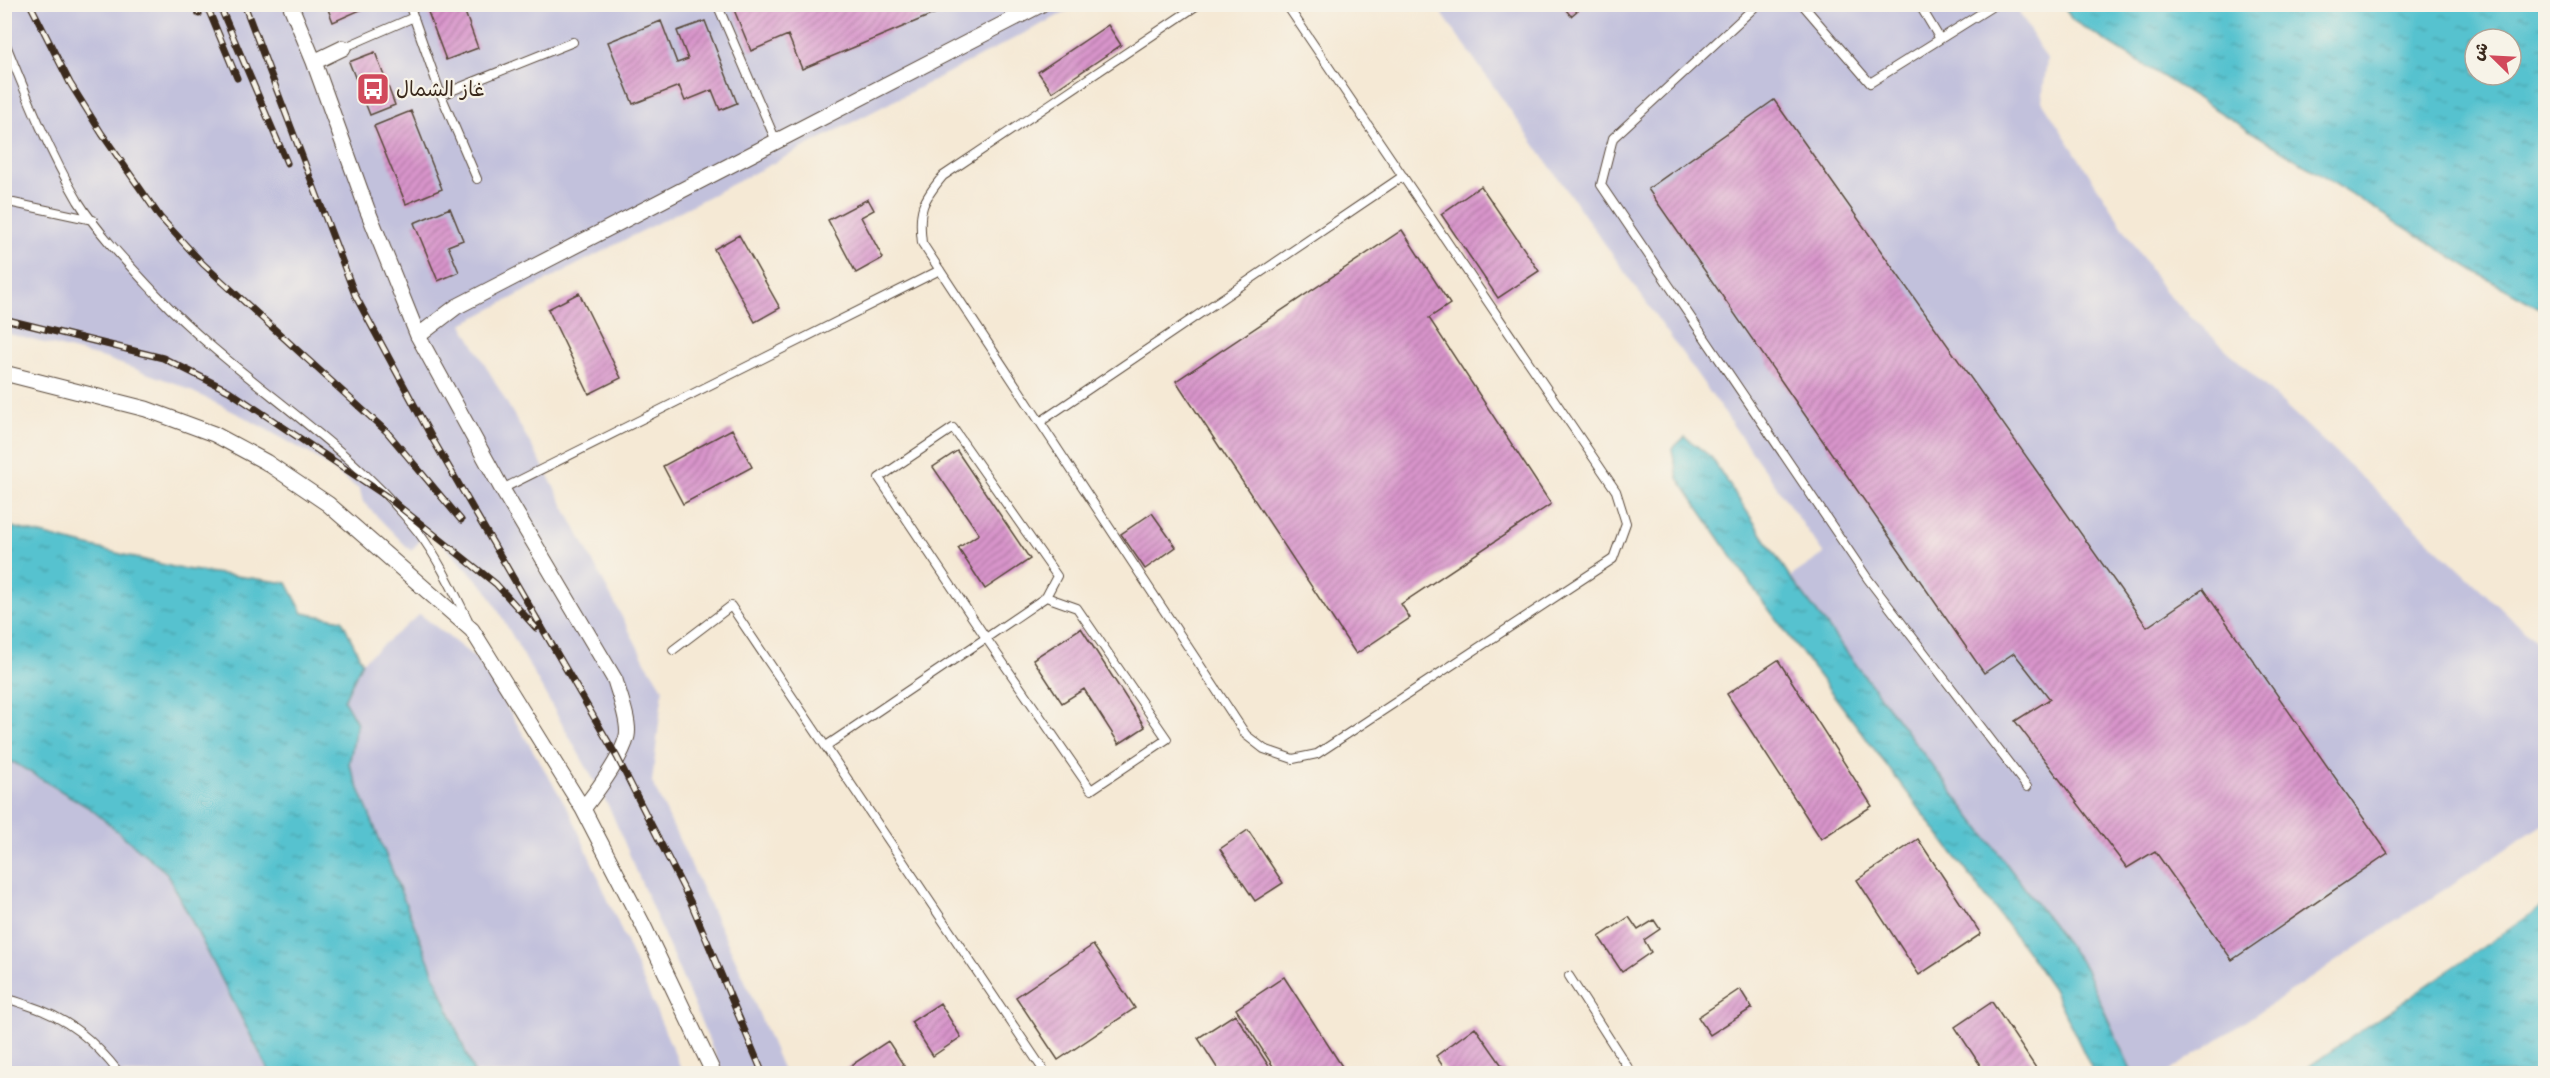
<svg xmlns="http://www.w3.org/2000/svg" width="2550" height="1078" viewBox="0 0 2550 1078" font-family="'Comic Neue','Playpen Sans Arabic',sans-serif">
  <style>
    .industrial { fill: #c2c1dc }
    .water { fill: url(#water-ripples); stroke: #487676; stroke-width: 1.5; fill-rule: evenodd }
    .pier { fill: #f5e9d5 }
    .building { fill: url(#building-hatch) }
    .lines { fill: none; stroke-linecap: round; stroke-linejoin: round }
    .lane-casing { stroke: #574739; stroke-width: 10 }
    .street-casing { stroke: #574739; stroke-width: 17 }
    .lane { stroke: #fff; stroke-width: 8 }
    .street { stroke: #fff; stroke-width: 15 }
    .rail-casing { stroke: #3b2a1e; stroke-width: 7 }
    .rail { stroke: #f7f3e8; stroke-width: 4.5; stroke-dasharray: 14; stroke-linecap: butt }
    .labels { text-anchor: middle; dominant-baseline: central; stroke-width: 4.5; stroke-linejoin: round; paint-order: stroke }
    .poi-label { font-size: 20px; fill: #3b2a1e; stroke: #f7f3e8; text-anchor: start }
  </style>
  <defs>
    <pattern id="water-ripples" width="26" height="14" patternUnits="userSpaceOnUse" patternTransform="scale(1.5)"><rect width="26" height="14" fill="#56c2cf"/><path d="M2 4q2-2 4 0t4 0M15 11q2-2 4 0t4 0" fill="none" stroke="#489ea7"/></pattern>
    <pattern id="building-hatch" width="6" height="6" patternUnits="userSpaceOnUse" patternTransform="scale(1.5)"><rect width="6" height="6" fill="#d894cb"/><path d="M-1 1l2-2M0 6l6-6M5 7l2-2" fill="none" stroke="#b079a4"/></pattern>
  </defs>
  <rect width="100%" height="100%" fill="#f7f3e8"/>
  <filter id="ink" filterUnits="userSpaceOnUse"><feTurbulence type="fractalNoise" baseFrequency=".0167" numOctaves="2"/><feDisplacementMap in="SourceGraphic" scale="12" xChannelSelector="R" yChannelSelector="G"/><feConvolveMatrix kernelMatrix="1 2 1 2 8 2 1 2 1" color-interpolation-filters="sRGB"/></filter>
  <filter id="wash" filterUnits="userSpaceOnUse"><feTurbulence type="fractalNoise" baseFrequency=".008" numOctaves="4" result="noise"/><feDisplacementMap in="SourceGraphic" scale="24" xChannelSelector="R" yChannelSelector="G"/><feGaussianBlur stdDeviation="1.35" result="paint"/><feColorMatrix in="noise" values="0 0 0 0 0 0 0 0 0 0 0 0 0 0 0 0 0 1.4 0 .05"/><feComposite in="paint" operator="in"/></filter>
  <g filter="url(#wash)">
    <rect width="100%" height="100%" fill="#f5e9d5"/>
    <!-- industrial -->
    <path class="industrial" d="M5,5h1074l-617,319 82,144 102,195 17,26 -11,93 91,194 41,97h-61l-113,-264 -124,-220 -57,-59 -18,21 -48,-49 -3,-12 -46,-34 -70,-39 -67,-33 -73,-26 -99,-25z
      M1436,5h579l32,55 -5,41 122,190 381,359v173l-378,250h-35l-47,-105 -295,-391 34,-23z
      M420,614l59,47 91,151 113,261h-209l-125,-309 8,-41 -13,-22 18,-39z
      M5,761l10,2 76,46 76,64 103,200 -265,1z"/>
    <!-- water -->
    <path class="water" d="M2063,5h482v306l-59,-33 -414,-258zM2475,39h36v36h-36z
      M1685,437l26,20 79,120 295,391 47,105h-38l-41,-84 -27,-39 -265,-351 -83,-121 -6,-29z
      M4,525l173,43 110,15 16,30 39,7 20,42 -18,38 13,23 -8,41 125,309h-204l-103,-200 -76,-64 -76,-46 -10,-2z
      M2545,904v169h-246z"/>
    <!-- pier -->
    <path class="pier" d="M2546,901l-1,3 -249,170 2,-3z"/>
    <g id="blocks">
      <!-- building -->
      <path class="building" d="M326,4h37l2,4 -32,14z
        M425,4h37l16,44 -32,12z
        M1561,4h24l-14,12z
        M732,5h223l-153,64 -14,-34 -37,16z
        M661,21l16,42 11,-4 -11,-28 28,-10 32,82 -17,7 -8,-20 -27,11 -6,-15 -46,18 -25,-62z
        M1108,25l13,20 -69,47 -14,-20z
        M375,52l20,53 -25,10 -21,-53z
        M1774,100l373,527 56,-38 185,264 -156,107 -77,-109 -28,17 -112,-147 35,-22 -36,-46 -30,20 -336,-484z
        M411,111l31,78 -36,15 -32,-78z
        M1481,186l58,85 -41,27 -57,-84z
        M868,199l6,11 -13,7 22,41 -27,15 -28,-53z
        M450,208l13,32 -15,6 11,26 -21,9 -24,-58z
        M1402,230l48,74 -21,14 122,186 -150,100 9,14 -54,36 -180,-273z
        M739,235l41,73 -25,14 -41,-73z
        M579,293l42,85 -32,16 -41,-85z
        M732,429l20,38 -69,37 -20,-38z
        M957,451l73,108 -45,30 -27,-41 21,-14 -46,-67z
        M1152,513l24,34 -31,22 -24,-35z
        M1081,628l64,99 -26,17 -35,-55 -22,14 -29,-44z
        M1778,660l94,146 -51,33 -94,-145z
        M1248,830l35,53 -28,18 -35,-52z
        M1918,839l63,95 -62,41 -62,-95z
        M1629,917l9,13 16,-10 6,9 -16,11 7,12 -29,20 -23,-35z
        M1093,945l42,63 -77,52 -42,-63z
        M1284,977l63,97h-69l-42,-65z
        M1740,989l12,19 -42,27 -12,-18z
        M1992,1002l48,72h-54l-31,-47z
        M940,1003l21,34 -28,19 -22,-34z
        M1235,1014l39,60h-53l-23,-36z
        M1475,1027l33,47h-60l-12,-18z
        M888,1041l20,31 -66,2 -1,-2z"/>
    </g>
  </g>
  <g filter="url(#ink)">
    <use href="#blocks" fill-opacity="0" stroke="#574739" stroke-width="1.5"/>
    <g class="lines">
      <defs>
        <path id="lane" d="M409,4l32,91 36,84
          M717,4l59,137
          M1199,4l-256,172c-21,25 -25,34 -21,67l324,492 18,14 29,10 24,-5 296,-195 13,-36 -10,-32 -330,-487
          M1758,4l-145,134 -12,47 267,394 159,208
          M1802,4l68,79 126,-79
          M1919,4l21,35
          M4,40c22,54 44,110 74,161 20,32 53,66 79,94 81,86 189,144 262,238 20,27 34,57 49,87
          M343,48l71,-31
          M441,95l132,-53
          M4,201l89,19
          M1040,422l363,-246
          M953,428l104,148 -11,21 -60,41 -107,-160z
          M502,489l438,-219
          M673,650l58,-44 315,468
          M826,746l160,-108 105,152 76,-51 -90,-131 -31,-11
          M1569,976l63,98
          M4,999c8,0 16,4 23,6 41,13 67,35 93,69"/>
        <path id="street" d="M290,4l24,58 53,147 51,127 84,153 113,191c4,14 15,42 12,56 -5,21 -30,55 -44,73
          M314,62l29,-14
          M418,336l38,-29 586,-303
          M4,373l142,36 68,25 52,28 62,42 144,126 111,179 60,116 71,149"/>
      </defs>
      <!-- lane casing -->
      <use href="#lane" class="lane-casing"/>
      <!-- street casing -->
      <use href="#street" class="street-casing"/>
      <!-- lane -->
      <use href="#lane" class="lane"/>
      <!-- street -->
      <use href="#street" class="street"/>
      <defs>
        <path id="rail" d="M30,4l40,79 32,51 58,83 43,47 184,168 74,88
          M195,4l4,10
          M206,4l31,74
          M219,4l68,159
          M244,4l111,291 77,143 185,319 74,146 72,171
          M4,319l159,39 66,33 157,105 110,88 40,44"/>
      </defs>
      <!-- rail casing -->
      <use href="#rail" class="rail-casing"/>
      <!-- rail -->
      <use href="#rail" class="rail"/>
    </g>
  </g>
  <!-- icons -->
  <defs>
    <symbol id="bus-square" viewBox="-11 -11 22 22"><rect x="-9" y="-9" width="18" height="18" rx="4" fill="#d1495b" stroke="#f7f3e8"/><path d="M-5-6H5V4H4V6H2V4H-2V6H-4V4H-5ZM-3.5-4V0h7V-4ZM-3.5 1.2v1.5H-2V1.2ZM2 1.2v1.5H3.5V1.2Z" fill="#fff"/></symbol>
  </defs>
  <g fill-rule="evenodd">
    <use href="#bus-square" x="354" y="70" width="38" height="38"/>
  </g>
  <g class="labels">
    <!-- poi labels -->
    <g class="poi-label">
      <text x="396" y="89">غاز الشمال</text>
    </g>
  </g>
  <!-- margin -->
  <rect width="2550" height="1078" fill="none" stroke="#f7f3e8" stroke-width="24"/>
  <!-- north arrow -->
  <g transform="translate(2493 57) rotate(294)"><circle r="28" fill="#f7f3e8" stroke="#aca397" stroke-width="1.5"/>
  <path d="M0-4.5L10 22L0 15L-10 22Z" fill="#d1495b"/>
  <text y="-9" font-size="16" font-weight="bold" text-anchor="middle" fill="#3b2a1e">ش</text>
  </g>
</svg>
